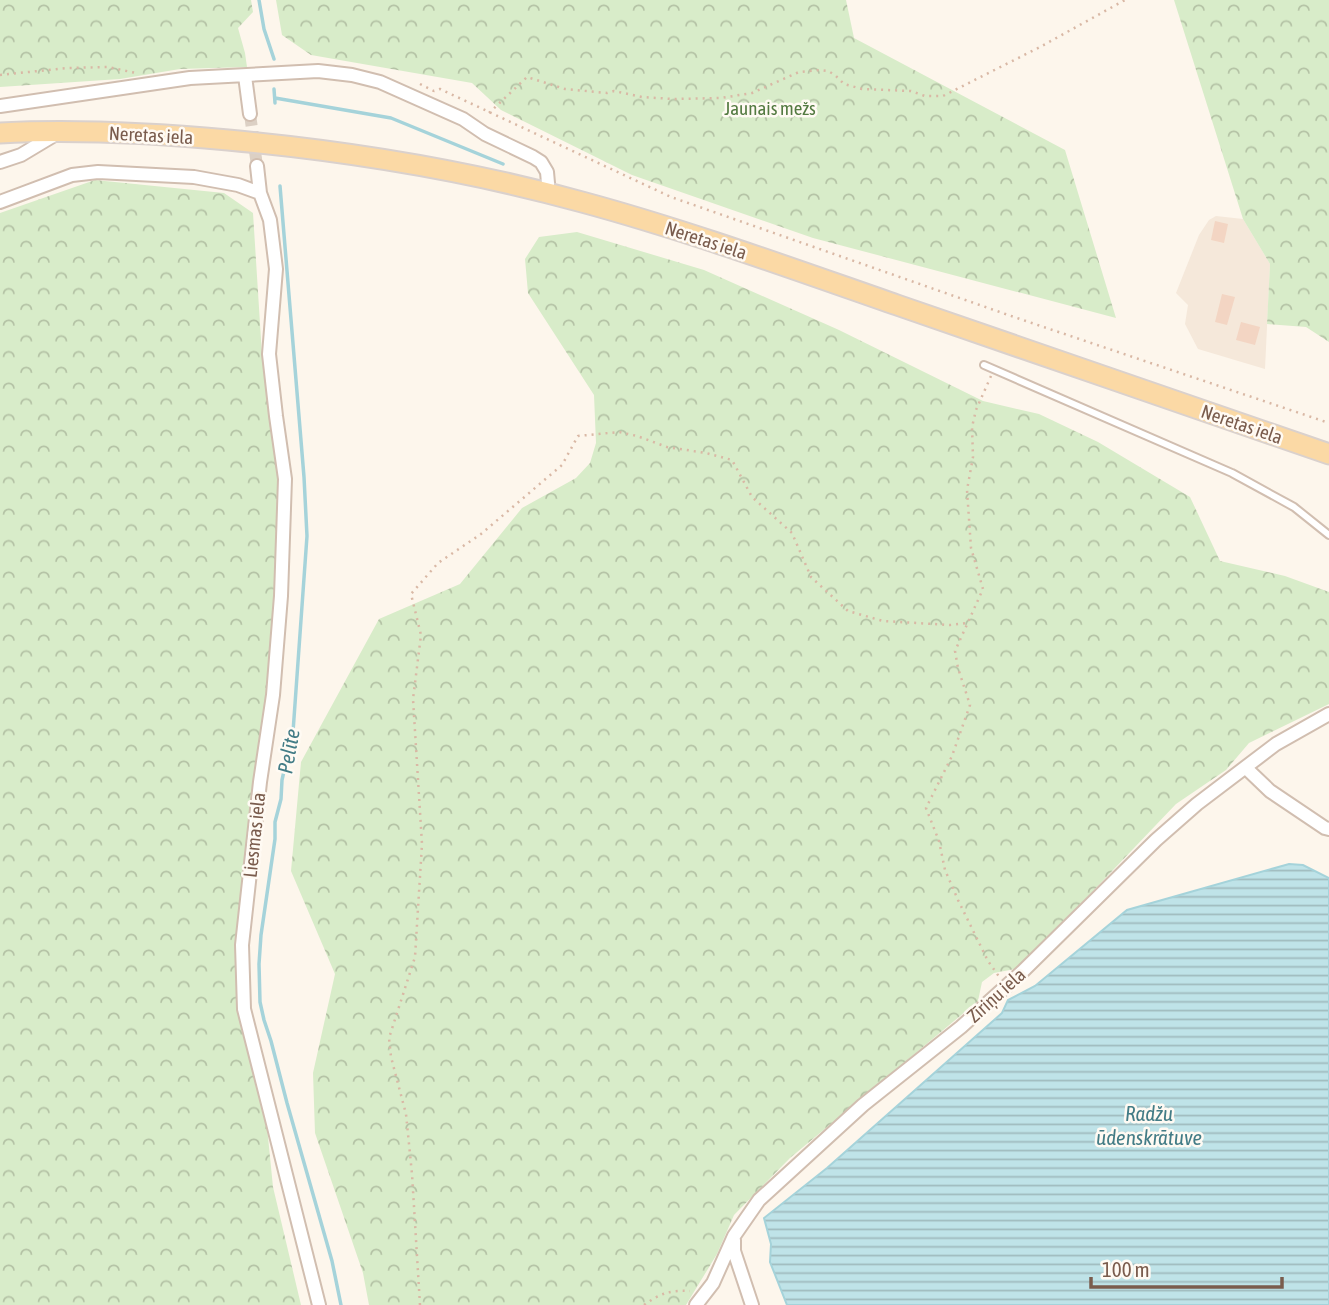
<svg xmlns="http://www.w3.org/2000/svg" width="1329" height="1305" viewBox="0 0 1329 1305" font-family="'Asap Condensed',sans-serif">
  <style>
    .residential { fill: #f5e8da }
    .forest { fill: url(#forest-crowns) }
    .water { fill: url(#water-rules); stroke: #a5d3da; stroke-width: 2 }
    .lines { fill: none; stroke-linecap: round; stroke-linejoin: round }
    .stream { stroke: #a5d3da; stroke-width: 3.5 }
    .building { fill: #f3d5c3 }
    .street-tunnel { stroke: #dcd0c4; stroke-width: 12; stroke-dasharray: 12 6; stroke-linecap: butt }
    .lane-casing { stroke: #d1beb0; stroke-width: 10 }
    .street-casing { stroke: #d1beb0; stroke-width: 16 }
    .primary-casing { stroke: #dad1cd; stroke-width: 23 }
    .path { stroke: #d9b8a5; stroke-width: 2.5; stroke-dasharray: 2 5; stroke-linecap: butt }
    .lane { stroke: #fff; stroke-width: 6 }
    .street { stroke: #fff; stroke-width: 12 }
    .primary { stroke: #fbd9a5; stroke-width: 19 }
    .labels { text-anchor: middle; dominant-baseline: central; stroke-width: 5; stroke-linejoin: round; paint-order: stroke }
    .park-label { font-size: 19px; fill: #537a41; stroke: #fffaf3 }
    .street-label { font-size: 19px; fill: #7a5c4d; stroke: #fffaf3 }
    .water-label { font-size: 21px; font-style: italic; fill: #437c86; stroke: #fffaf3 }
  </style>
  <defs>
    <pattern id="forest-crowns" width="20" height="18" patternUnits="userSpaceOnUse" patternTransform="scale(1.75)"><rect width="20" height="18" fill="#d8ecc9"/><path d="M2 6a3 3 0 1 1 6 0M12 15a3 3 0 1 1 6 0" fill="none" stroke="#b4c2a5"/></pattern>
    <pattern id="water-rules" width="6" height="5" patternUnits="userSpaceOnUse" patternTransform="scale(1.75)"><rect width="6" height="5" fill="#bfe3e8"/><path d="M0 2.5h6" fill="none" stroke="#a0bbbe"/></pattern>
  </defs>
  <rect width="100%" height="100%" fill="#fdf6ec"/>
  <!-- residential -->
  <path class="residential" d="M1216,216l27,3 27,45 -5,105 -67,-20 -13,-25 3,-19 -12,-12 23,-58 10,-15z"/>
  <!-- forest -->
  <path class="forest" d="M0,0h251l2,12 -15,16 7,25 2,14 -67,2 -60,10 -120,8z
    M276,0h570l8,38 211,112 51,168 -303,-80 -181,-63 -131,-65 -29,-27 -161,-28 -29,-20z
    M1174,0h155v342l-23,-15 -39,-3 3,-60 -27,-45z
    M95,180l129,13 29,20 9,142 7,62 9,62 -3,116 -9,99 -13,88 -18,163 2,64 30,118 6,60 28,118h-301v-1092z
    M577,232l127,38 135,60 144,71 56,13 59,28 92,55 30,64 65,15 44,16v112l-80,39 -23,27 -50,34 -83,87 -78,78 -21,4 -12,9 -4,19 -188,157 -56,57 -17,39 -31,51h-317l-6,-32 -48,-140 -2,-60 22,-99 -44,-103 10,-109 78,-143 81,-35 62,-76 54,-30 14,-15 6,-20 -2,-48 -66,-102 -3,-34 14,-22z"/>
  <!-- water -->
  <path class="water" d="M1289,864l14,1 26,13v427h-542l-17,-43 1,-18 -7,-26 63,-50 175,-155 6,-13 27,-14 92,-76z"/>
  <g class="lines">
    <!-- stream -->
    <path class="stream" d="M259,0l5,29 10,30
      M274,89l1,14
      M275,98l116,20 112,46
      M280,186l24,291 3,59 -14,196 -11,48 -1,19 -6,23v17l-14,96 -2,29 1,38 4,18 7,21 16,62 45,158 9,44"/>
  </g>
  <!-- building -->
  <path class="building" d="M1215,221l13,3 -4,19 -13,-3z
    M1222,294l13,3 -8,28 -12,-3z
    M1241,322l19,5 -5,18 -19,-5z"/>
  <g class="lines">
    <!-- street-tunnel -->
    <path class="street-tunnel" d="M250,114l7,52"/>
    <defs>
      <path id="lane" d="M984,365l248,108 62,34 35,28"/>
      <path id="street" d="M245,76l5,38
        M0,106l190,-28 128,-7 34,4 28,7 83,37 22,15 48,23 8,5 6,10 1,11 -1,9
        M0,162l21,-7 35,-21
        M257,166l3,27 10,27 6,49 -7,85 7,62 9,63 -4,117 -8,99 -13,87 -18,163 2,64 75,296
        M0,202l72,-27 26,-3 96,5 44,8 22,8
        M1246,768l24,23 55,37 4,1
        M734,1240v11l18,54
        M696,1305l17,-22 21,-47 25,-36 104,-95 98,-78 61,-55 134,-132 41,-36 79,-60 53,-30"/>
      <path id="primary" d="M0,133c76,-4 152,0 228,7 120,11 238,30 354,62 107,29 211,67 315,103 144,50 288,99 432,149"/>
    </defs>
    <!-- lane casing -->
    <use href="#lane" class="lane-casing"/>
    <!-- street casing -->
    <use href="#street" class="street-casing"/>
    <!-- primary casing -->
    <use href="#primary" class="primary-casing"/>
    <!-- path -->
    <path class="path" d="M0,75l67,-7 41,-1 28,6
      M420,84l14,7 6,-2 231,108 343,120 315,106
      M489,113l38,-36 38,12 42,4 7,-2 28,6 31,2 48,-1 31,-5 47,-21 21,-2 8,1 7,4 9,9 18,5 49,2 14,5h18l97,-49 85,-47
      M991,376l-15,34 -4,17 1,30 -6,33 4,58 12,41 -28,62 3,17 12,37 -18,51 -26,52 13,33 6,29 13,30 30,61 12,17
      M420,1305l-8,-131 -6,-60 -15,-57 -2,-19 26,-81 7,-113 -9,-145 8,-64 -10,-41 27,-31 43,-29 81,-69 16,-29 41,-4 18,4 30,11 39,6 26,7 20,37 40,36 19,44 37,34 35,10 67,4 17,-2
      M644,1305c17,-12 26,-15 46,-14"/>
    <!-- lane -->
    <use href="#lane" class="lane"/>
    <!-- street -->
    <use href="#street" class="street"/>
    <!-- primary -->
    <use href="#primary" class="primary"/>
  </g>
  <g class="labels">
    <!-- park labels -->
    <g class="park-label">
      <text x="770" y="108">Jaunais mežs</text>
    </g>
    <!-- street labels -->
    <g class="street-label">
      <text transform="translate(151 135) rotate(3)">Neretas iela</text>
      <text transform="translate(706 240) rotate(18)">Neretas iela</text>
      <text transform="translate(1242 424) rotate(19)">Neretas iela</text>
      <text transform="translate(254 835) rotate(-84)">Liesmas iela</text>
      <text transform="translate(996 995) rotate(-42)">Zīriņu iela</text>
    </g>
    <!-- water labels -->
    <g class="water-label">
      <text transform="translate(288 751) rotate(-80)">Pelīte</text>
      <text x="1149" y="1113">Radžu<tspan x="1149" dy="24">ūdenskrātuve</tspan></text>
    </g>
  </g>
  <!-- scale -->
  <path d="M1091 1277v10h191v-10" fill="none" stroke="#7a5c4d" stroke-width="3.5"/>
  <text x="1102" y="1277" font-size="21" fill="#7a5c4d" stroke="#fffaf3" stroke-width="5" paint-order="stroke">100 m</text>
</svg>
